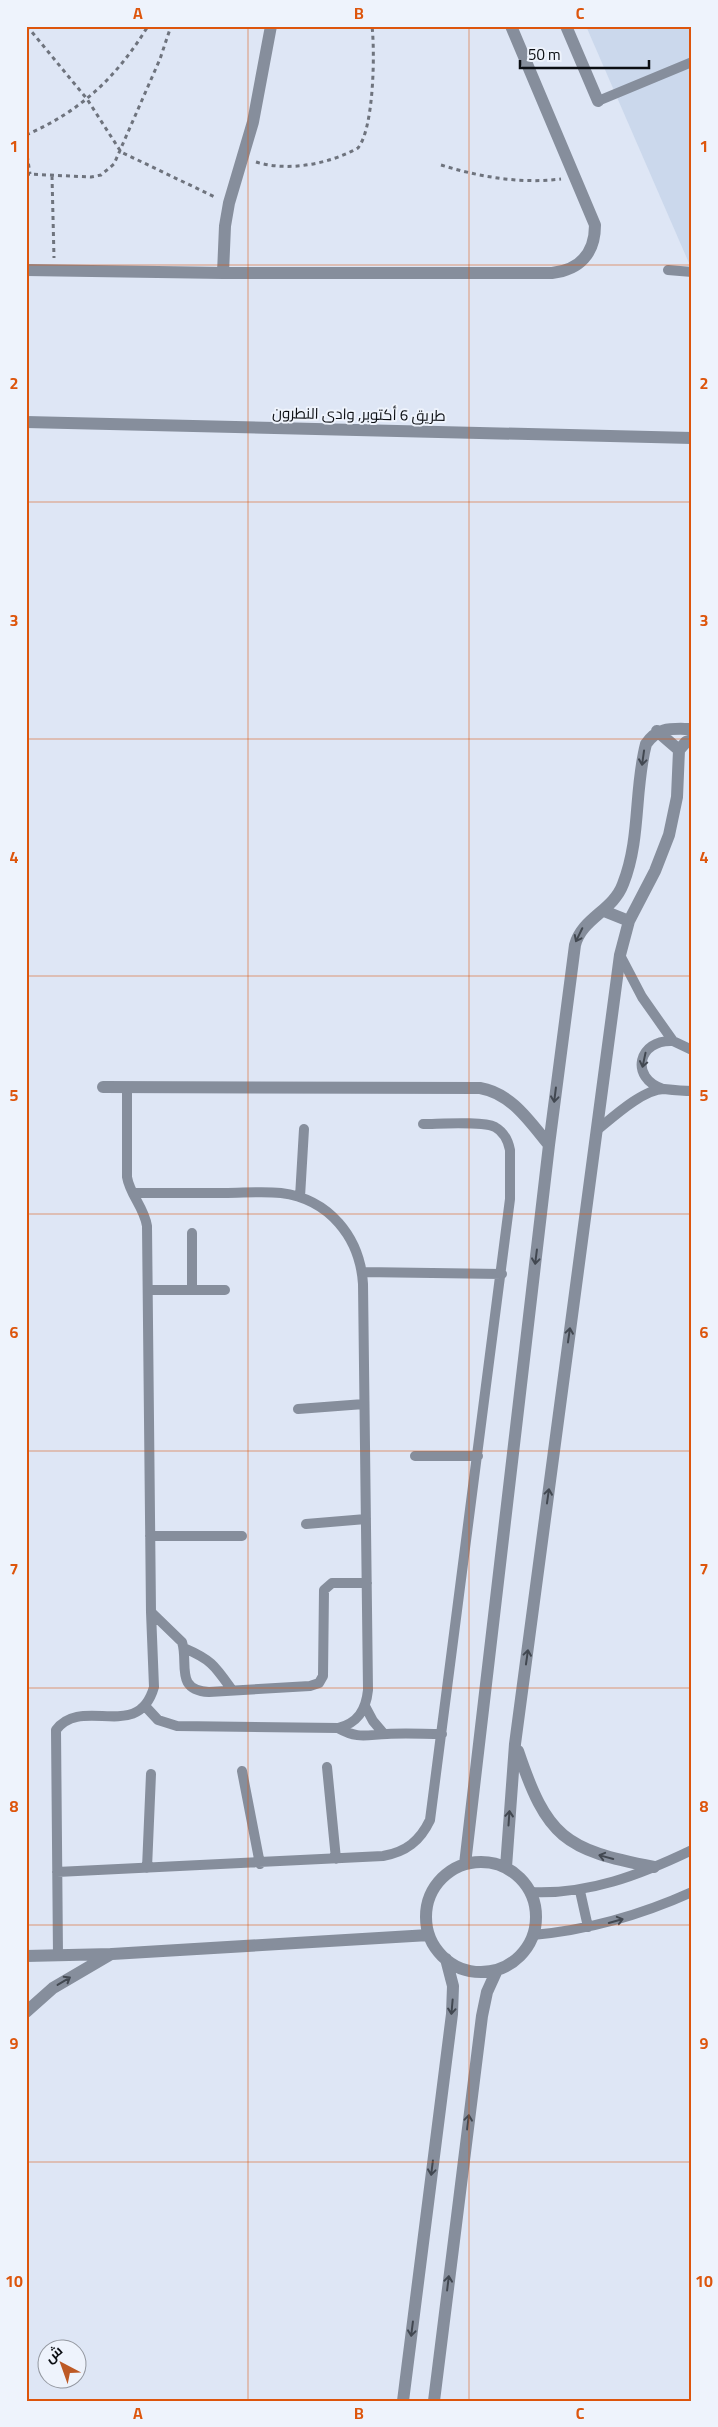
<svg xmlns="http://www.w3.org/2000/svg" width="718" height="2427" viewBox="0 0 718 2427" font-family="Georgia,Cairo,serif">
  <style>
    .built { fill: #cbd8ec }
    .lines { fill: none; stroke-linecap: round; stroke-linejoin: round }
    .path { stroke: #6e737d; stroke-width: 3; stroke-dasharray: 4 4; stroke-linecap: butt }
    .service { stroke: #868e9c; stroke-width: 10 }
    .minor { stroke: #868e9c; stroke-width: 12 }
    .tertiary { stroke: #868e9c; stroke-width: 12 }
    .oneway { stroke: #424851 }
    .grid { fill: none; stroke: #dd550c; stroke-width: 1; stroke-opacity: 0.55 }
    .labels { text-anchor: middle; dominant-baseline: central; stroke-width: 4; stroke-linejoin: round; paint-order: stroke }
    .street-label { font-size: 15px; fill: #0b0e13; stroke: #eef3fc }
    .neatline { fill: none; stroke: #dd550c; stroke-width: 2 }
    .grid-label { font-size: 16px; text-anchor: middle; font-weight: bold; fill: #dd550c }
  </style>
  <rect width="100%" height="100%" fill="#dee6f5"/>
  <!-- built -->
  <path class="built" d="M586,26h106v244z"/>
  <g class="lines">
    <!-- path -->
    <path class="path" d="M27,26l60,73 34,53 96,46
      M26,135c55,-24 91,-58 122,-109
      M26,148l4,26
      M256,162c32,10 73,2 102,-14 16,-20 17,-96 14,-122
      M441,165c39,12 79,19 120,14
      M26,174l65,3 10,-2 13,-11 46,-105 11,-33
      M52,176l2,82"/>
    <!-- service -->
    <path class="service" d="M598,101l94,-39
      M668,270l24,2
      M620,955l22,42 31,44 19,9
      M663,1089c-34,-11 -25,-50 10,-48
      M596,1131c16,-13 47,-42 68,-42 9,1 18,2 28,2
      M133,1193c30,0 60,0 91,0 19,0 38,-2 57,0 48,6 79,44 82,91l5,406c-2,20 -10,33 -30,38l-161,-2 -19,-6 -13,-14
      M300,1197l4,-68
      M362,1272l140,2
      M148,1290h77
      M192,1290v-57
      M298,1409l66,-5
      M415,1456h63
      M306,1524l60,-5
      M150,1536h92
      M151,1612l31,30c7,21 -8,48 27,50l101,-6 9,-3 4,-7 1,-86 8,-7h35
      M184,1648c28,12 31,18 48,42
      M365,1706l8,15 11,13
      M338,1728c20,11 27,7 49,6 18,-1 36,0 55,0
      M327,1767l9,92
      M242,1771l18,93
      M147,1868l4,-94
      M57,1872l326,-16c23,-4 37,-15 47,-36l80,-621v-49c-2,-10 -6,-18 -15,-23 -12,-6 -56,-3 -72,-3
      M580,1891l8,36
      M530,1892c58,3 110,-17 162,-42
      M533,1935c56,-5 108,-20 159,-43
      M58,1955l-2,-225c26,-35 82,13 98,-43l-3,-75 -4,-386c-3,-19 -17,-31 -20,-49v-89"/>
    <!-- minor -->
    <path class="minor" d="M566,26l32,75
      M26,270l197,3h329c28,-3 43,-20 43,-48l-84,-199
      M223,273l2,-47 4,-23 24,-81 18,-96
      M657,731l22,19
      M604,911l25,10
      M103,1087l377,1c31,5 50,34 69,57
      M518,1751c29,86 46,99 136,116
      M426 1917a55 55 0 1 1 110 0a55 55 0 1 1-110 0Z
      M465,1864l84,-719 26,-200c7,-27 38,-34 48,-61 18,-45 11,-95 23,-140 12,-18 27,-15 46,-15
      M506,1867l9,-123 105,-789 9,-34 26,-50 14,-36 8,-38 2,-47 7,-8 6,-2
      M26,1956l86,-2 317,-19
      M26,2012l27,-24 58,-34
      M403,2401l49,-387 1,-28 -7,-27
      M434,2401l48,-385 5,-24 10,-22"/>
    <!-- tertiary -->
    <path class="tertiary" d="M26,422l666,16"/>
  </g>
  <!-- one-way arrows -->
  <defs><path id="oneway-shaft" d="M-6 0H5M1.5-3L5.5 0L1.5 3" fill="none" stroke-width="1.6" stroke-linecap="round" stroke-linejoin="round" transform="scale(1.25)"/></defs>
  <g class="oneway">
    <use href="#oneway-shaft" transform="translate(643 758) rotate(98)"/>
    <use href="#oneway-shaft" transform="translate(579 935) rotate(116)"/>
    <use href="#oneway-shaft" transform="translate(644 1060) rotate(102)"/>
    <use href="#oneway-shaft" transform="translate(555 1095) rotate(97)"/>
    <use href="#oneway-shaft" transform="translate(536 1257) rotate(97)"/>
    <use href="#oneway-shaft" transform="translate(569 1335) rotate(-82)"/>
    <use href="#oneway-shaft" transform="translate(548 1496) rotate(-82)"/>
    <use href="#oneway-shaft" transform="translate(527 1657) rotate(-82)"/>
    <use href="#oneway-shaft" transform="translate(509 1818) rotate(-86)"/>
    <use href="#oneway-shaft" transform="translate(606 1857) rotate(-165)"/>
    <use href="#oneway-shaft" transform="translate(616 1921) rotate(-16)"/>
    <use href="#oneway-shaft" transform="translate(64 1981) rotate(-31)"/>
    <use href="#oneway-shaft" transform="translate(452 2007) rotate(95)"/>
    <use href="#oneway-shaft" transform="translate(468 2122) rotate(-83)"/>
    <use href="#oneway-shaft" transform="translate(432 2168) rotate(97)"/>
    <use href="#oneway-shaft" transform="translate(448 2283) rotate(-83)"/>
    <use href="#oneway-shaft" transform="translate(412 2329) rotate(97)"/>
  </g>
  <!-- grid -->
  <path class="grid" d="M248,26v2375M469,26v2375M26,265h666M26,502h666M26,739h666M26,976h666M26,1214h666M26,1451h666M26,1688h666M26,1925h666M26,2162h666"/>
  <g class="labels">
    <!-- street labels -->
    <g class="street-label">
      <text transform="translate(359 414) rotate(1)">طريق 6 أكتوبر, وادى النطرون</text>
    </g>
  </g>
  <!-- border -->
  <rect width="718" height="2427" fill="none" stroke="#eef3fc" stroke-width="55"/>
  <!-- north arrow -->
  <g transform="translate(62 2364) rotate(319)"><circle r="24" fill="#eef3fc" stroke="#93979f"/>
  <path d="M0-4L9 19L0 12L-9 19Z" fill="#bd5925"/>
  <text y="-8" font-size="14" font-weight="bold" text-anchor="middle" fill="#0b0e13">ش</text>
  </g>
  <!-- scale -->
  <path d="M520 60v8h129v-8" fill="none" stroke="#0b0e13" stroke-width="2.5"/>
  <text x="528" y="60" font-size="15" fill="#0b0e13" stroke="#eef3fc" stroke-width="4" paint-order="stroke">50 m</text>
  <rect x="28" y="28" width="662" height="2372" class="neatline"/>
  <g class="grid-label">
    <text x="138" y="19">A</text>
    <text x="359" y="19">B</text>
    <text x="580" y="19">C</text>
    <text x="14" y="152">1</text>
    <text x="704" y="152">1</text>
    <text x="14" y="389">2</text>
    <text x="704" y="389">2</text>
    <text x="14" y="626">3</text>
    <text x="704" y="626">3</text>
    <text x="14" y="863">4</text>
    <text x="704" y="863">4</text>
    <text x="14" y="1101">5</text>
    <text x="704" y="1101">5</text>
    <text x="14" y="1338">6</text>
    <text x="704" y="1338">6</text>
    <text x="14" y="1575">7</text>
    <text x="704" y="1575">7</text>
    <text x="14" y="1812">8</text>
    <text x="704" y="1812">8</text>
    <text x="14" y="2049">9</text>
    <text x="704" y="2049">9</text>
    <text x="14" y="2287">10</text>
    <text x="704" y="2287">10</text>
    <text x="138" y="2419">A</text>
    <text x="359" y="2419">B</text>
    <text x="580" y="2419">C</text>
  </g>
</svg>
